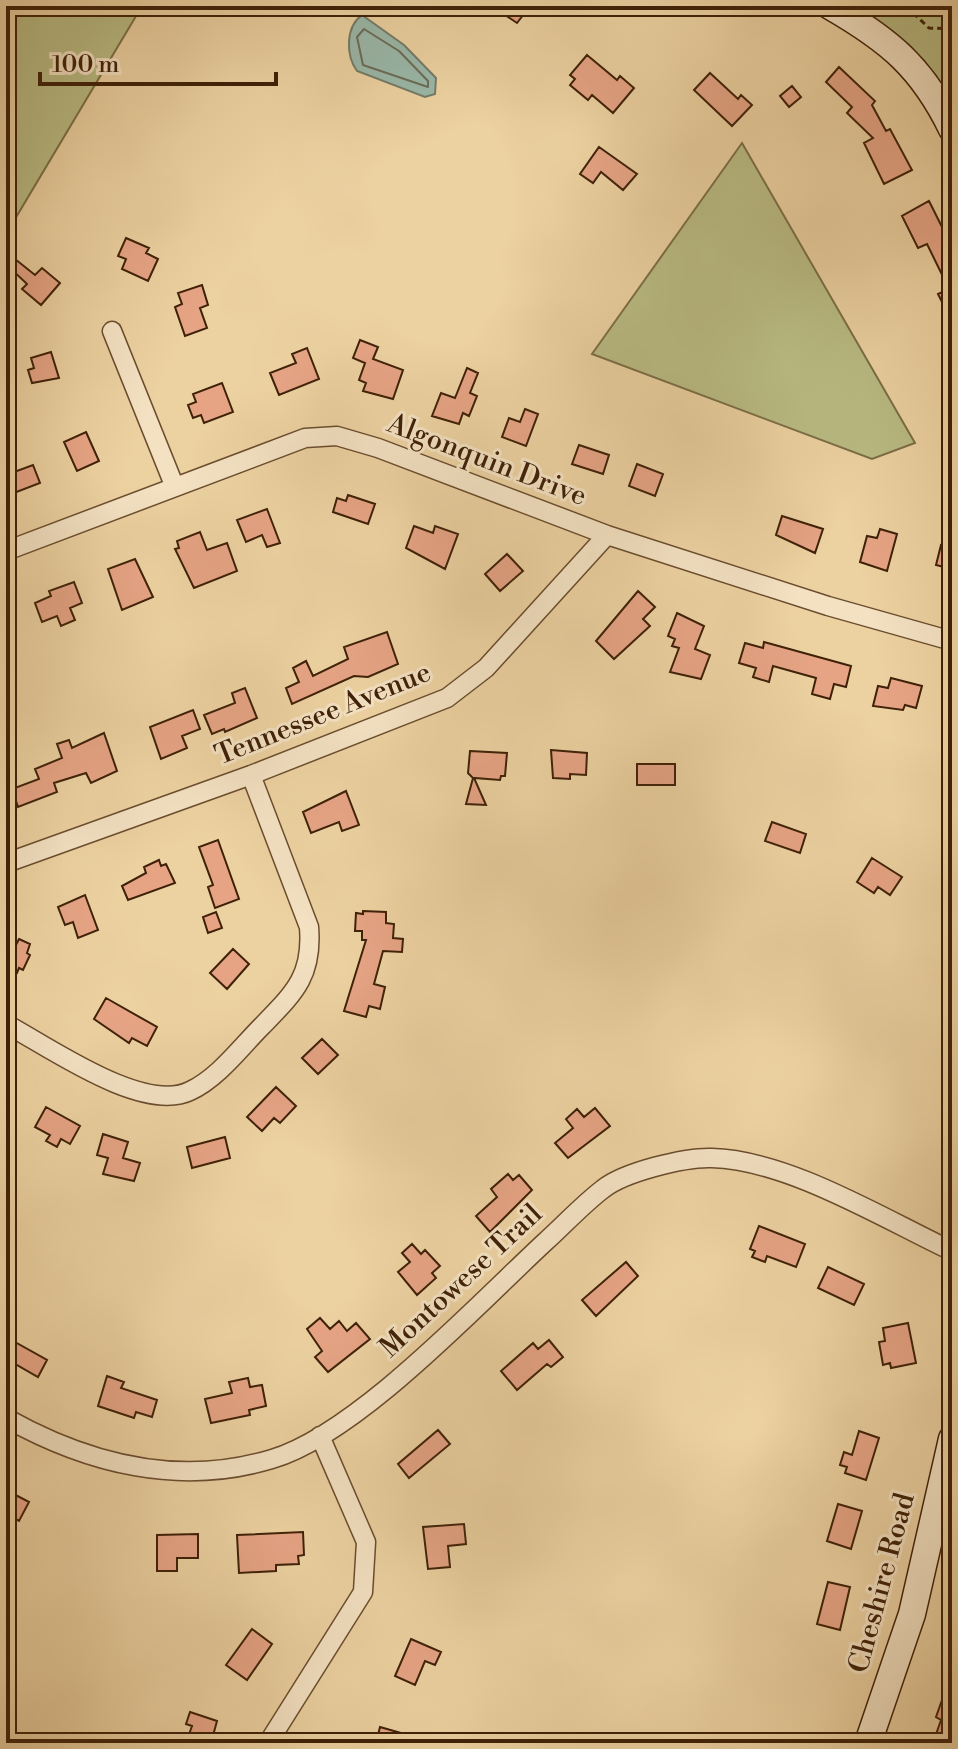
<svg xmlns="http://www.w3.org/2000/svg" width="958" height="1749" viewBox="0 0 958 1749" font-family="'Libre Bodoni',serif">
  <style>
    .green { fill: #b9bb83; stroke: #7c6e46; stroke-width: 2 }
    .water { fill: #99b7a8; stroke: #757b68; stroke-width: 2 }
    .lines { fill: none; stroke-linecap: round; stroke-linejoin: round }
    .shore { stroke: #6c6c58; stroke-width: 2 }
    .building { fill: #e6a485; stroke: #3f2108; stroke-width: 2 }
    .street-casing { stroke: #6a4d2e; stroke-width: 21 }
    .secondary-casing { stroke: #3f2108; stroke-width: 29 }
    .path { stroke: #3f2108; stroke-width: 3; stroke-dasharray: 6 4; stroke-linecap: butt }
    .street { stroke: #f3e1c2; stroke-width: 18 }
    .secondary { stroke: #f3e1c2; stroke-width: 26 }
    .labels { text-anchor: middle; dominant-baseline: central; stroke-width: 6; stroke-linejoin: round; paint-order: stroke }
    .street-label { font-size: 28px; fill: #3f2108; stroke: #f3e1c2 }
  </style>
  <rect width="100%" height="100%" fill="#ecd1a1"/>
  <filter id="stains"><feTurbulence type="fractalNoise" baseFrequency=".0025" numOctaves="4"/><feColorMatrix values="0 0 0 0 .2 0 0 0 0 .09 0 0 0 0 .02 0 0 0 .5 -.17"/></filter>
  <radialGradient id="worn" r=".72"><stop offset=".6" stop-color="#630" stop-opacity="0"/><stop offset="1" stop-color="#630" stop-opacity=".3"/></radialGradient>
  <!-- green -->
  <path class="green" d="M6,6h136l-136,228z
    M861,6h91v99c-23,-46 -46,-65 -88,-92z
    M742,143l173,300 -43,16 -280,-105z"/>
  <!-- water -->
  <path class="water" d="M362,15l42,30 32,33 -1,16 -10,3 -68,-26c-11,-15 -12,-44 5,-56z"/>
  <g class="lines">
    <!-- shore -->
    <path class="shore" d="M364,29l35,22 29,30v6l-65,-22 -6,-28z"/>
  </g>
  <!-- building -->
  <path class="building" d="M492,6h38l-13,17z
    M587,55l30,25 3,-4 14,12 -21,25 -21,-18 -4,5 -18,-15 5,-6 -5,-4z
    M839,67l36,34 -3,4 14,26 4,-2 22,41 -28,14 -20,-41 9,-5 -26,-25 5,-6 -26,-25z
    M710,73l28,26 3,-4 11,10 -20,21 -38,-36z
    M792,86l9,11 -12,10 -9,-11z
    M599,147l38,27 -14,16 -22,-18 -8,11 -13,-9z
    M929,201l23,46v75l-14,-28 11,-5 -22,-45 -9,4 -16,-32z
    M126,238l23,10 -3,5 12,6 -10,22 -26,-12 4,-10 -8,-3z
    M15,259l20,16 7,-7 18,15 -19,22 -19,-16 5,-5 -18,-17z
    M202,285l6,20 -8,3 7,20 -22,8 -10,-29 7,-3 -4,-11z
    M360,340l18,7 -5,12 30,11 -10,29 -30,-8 3,-8 -7,-3 6,-17 -12,-5z
    M307,348l12,31 -40,16 -9,-22 26,-10 -4,-9z
    M51,352l8,26 -27,5 -4,-13 6,-2 -3,-10z
    M467,368l11,5 -8,20 7,3 -8,20 -6,-3 -4,11 -27,-8 9,-23 14,5z
    M222,383l11,29 -29,11 -3,-8 -8,3 -5,-13 8,-3 -3,-8z
    M525,409l13,5 -12,32 -24,-9 7,-19 11,4z
    M86,432l13,29 -22,10 -13,-29z
    M579,445l30,10 -6,19 -31,-10z
    M637,464l26,10 -8,22 -26,-10z
    M33,465l7,18 -34,13v-21z
    M348,495l27,9 -7,20 -35,-12 4,-14 9,3z
    M267,509l13,34 -13,4 -5,-12 -16,7 -9,-22z
    M782,516l41,13 -8,24 -39,-18z
    M414,526l19,7 2,-7 23,8 -13,35 -39,-21z
    M880,529l17,5 -10,37 -27,-9 7,-26 10,2z
    M200,532l7,18 20,-7 10,28 -43,17 -19,-39 4,-1 -2,-7z
    M941,545l11,2v22l-16,-4z
    M507,554l16,17 -23,20 -15,-17z
    M135,559l18,38 -31,13 -14,-41z
    M74,582l8,21 -12,5 5,12 -14,6 -4,-10 -15,6 -7,-19 16,-7 -2,-5z
    M638,591l17,16 -12,12 7,7 -36,33 -18,-18z
    M677,613l27,13 -9,23 15,6 -9,24 -31,-7 9,-24 -7,-2 3,-7 -7,-3z
    M387,632l11,32 -30,13 -14,-1 -62,28 -6,-16 13,-6 -6,-14 13,-7 7,15 35,-17 -4,-12z
    M764,642l87,24 -5,21 -12,-3 -4,15 -18,-5 4,-16 -43,-12 -4,16 -16,-5 3,-9 -17,-5 6,-20 18,5z
    M891,678l31,8 -6,22 -11,-3 -2,5 -30,-4 5,-20 10,2z
    M245,688l12,30 -32,14 -1,-3 -12,5 -8,-19 31,-12 -3,-10z
    M193,710l7,19 -18,7 5,12 -26,11 -11,-32z
    M104,733l13,38 -26,12 -5,-10 -32,10 3,9 -39,15 -6,-18 27,-10 -4,-10 27,-11 -5,-14 12,-4 3,8z
    M551,750l36,3 -1,22 -16,-1v5l-17,-1z
    M470,751l37,2 -2,23h-4l-1,4 -26,-2 12,27 -20,-1 7,-26 -5,-5z
    M637,764h38v21h-38z
    M346,791l13,34 -17,6 -3,-9 -28,11 -8,-21z
    M772,822l34,12 -6,19 -35,-12z
    M218,840l21,59 -24,9 -7,-21 5,-2 -14,-38z
    M872,858l30,19 -12,18 -12,-8 -4,6 -17,-11z
    M159,860l2,6 5,-2 9,19 -47,17 -6,-14 24,-13 -2,-6z
    M85,895l13,35 -20,8 -5,-16 -8,3 -7,-18z
    M363,911l23,1v11l8,1 -1,14 10,1 -1,13 -19,-1 -9,33 11,3 -5,22 -11,-3 -3,11 -22,-6 22,-71h-4v-9h-7l1,-18 7,1z
    M216,912l6,16 -14,5 -5,-16z
    M19,939l11,5 -3,9 3,2 -7,15 -4,-2 -2,5 -11,-5v-25l9,4z
    M233,949l16,15 -22,25 -17,-16z
    M106,998l51,29 -10,19 -15,-8 -3,5 -35,-24z
    M322,1039l16,16 -20,19 -16,-16z
    M276,1087l20,19 -16,17 -6,-5 -12,13 -15,-14z
    M46,1107l34,19 -10,18 -9,-5 -4,8 -11,-6 4,-6 -15,-8z
    M595,1108l15,18 -42,32 -13,-15 18,-15 -7,-9 11,-10 7,8z
    M103,1134l25,8 -5,16 17,5 -6,18 -31,-7 5,-16 -11,-3z
    M225,1137l5,21 -38,10 -5,-21z
    M508,1174l5,6 6,-5 13,15 -42,42 -14,-16 21,-19 -6,-8z
    M759,1226l46,18 -9,23 -29,-11 -2,6 -13,-5 3,-6 -5,-2z
    M412,1244l9,10 4,-4 15,16 -8,7 4,5 -19,17 -19,-23 12,-10 -8,-9z
    M626,1262l12,14 -42,40 -14,-16z
    M828,1267l36,17 -10,21 -36,-17z
    M320,1318l10,11 9,-8 8,10 9,-8 14,16 -42,33 -13,-15 7,-6 -15,-22z
    M908,1323l8,40 -25,5 -1,-5 -7,2 -4,-23 6,-1 -2,-13z
    M6,1337l41,23 -9,17 -23,-13 -9,18z
    M549,1340l14,17 -12,10 -4,-3 -30,26 -16,-19 32,-28 5,6z
    M107,1376l17,6 -3,6 36,12 -5,17 -16,-5 -2,6 -36,-12z
    M248,1378l2,9 12,-2 4,21 -17,4 1,5 -39,8 -6,-24 27,-6 -3,-11z
    M438,1430l12,14 -41,34 -11,-14z
    M859,1431l20,7 -13,42 -21,-7 2,-6 -7,-2 4,-13 8,3z
    M6,1490l23,12 -10,19 -13,-7z
    M838,1504l24,7 -11,38 -24,-8z
    M464,1524l2,20 -18,2 2,21 -22,2 -5,-42z
    M303,1532l1,23 -6,1 1,8 -23,1v6l-37,2 -2,-38z
    M198,1534v24h-21v13h-20v-36z
    M828,1582l22,5 -10,43 -23,-6z
    M252,1629l20,15 -25,36 -21,-15z
    M411,1639l30,13 -6,13 -10,-4 -10,24 -20,-9z
    M952,1695v48h-19l8,-23 -5,-3 6,-17 6,2z
    M190,1712l27,9 -6,22h-25l6,-17 -6,-2z
    M380,1727l42,12v4h-46z"/>
  <g class="lines">
    <defs>
      <path id="street" d="M112,331l62,154
        M6,551l299,-113 32,-2 41,12 229,87 221,71 124,35
        M6,863l245,-88 196,-77 39,-30 121,-133
        M6,1024c43,23 137,90 184,67 28,-13 50,-43 72,-65 32,-33 51,-50 47,-99l-58,-152
        M6,1418c82,46 174,69 266,41 85,-25 206,-155 273,-217 19,-17 37,-37 58,-53 21,-17 82,-32 109,-31 76,2 170,60 240,93
        M268,1743l95,-151 3,-50 -46,-106"/>
      <path id="secondary" d="M830,6c59,34 92,61 122,123
        M868,1743l44,-129 40,-175"/>
    </defs>
    <!-- street casing -->
    <use href="#street" class="street-casing"/>
    <!-- secondary casing -->
    <use href="#secondary" class="secondary-casing"/>
    <!-- path -->
    <path class="path" d="M906,6l23,22 23,1"/>
    <!-- street -->
    <use href="#street" class="street"/>
    <!-- secondary -->
    <use href="#secondary" class="secondary"/>
  </g>
  <g class="labels">
    <!-- street labels -->
    <g class="street-label">
      <text transform="translate(487 460) rotate(21)">Algonquin Drive</text>
      <text transform="translate(323 714) rotate(-22)">Tennessee Avenue</text>
      <text transform="translate(461 1281) rotate(-43)">Montowese Trail</text>
      <text transform="translate(882 1583) rotate(-75)">Cheshire Road</text>
    </g>
  </g>
  <!-- margin -->
  <rect width="958" height="1749" fill="none" stroke="#ecd1a1" stroke-width="32"/>
  <rect x="8" y="8" width="942" height="1733" fill="none" stroke="#3f2108" stroke-width="4"/>
  <rect x="16" y="16" width="926" height="1717" fill="none" stroke="#3f2108" stroke-width="2"/>
  <!-- scale -->
  <path d="M40 72v12h236v-12" fill="none" stroke="#3f2108" stroke-width="4"/>
  <text x="52" y="72" font-size="24" fill="#3f2108" stroke="#f3e1c2" stroke-width="6" paint-order="stroke">100 m</text>
  <rect width="100%" height="100%" filter="url(#stains)"/>
  <rect width="100%" height="100%" fill="url(#worn)"/>
</svg>
